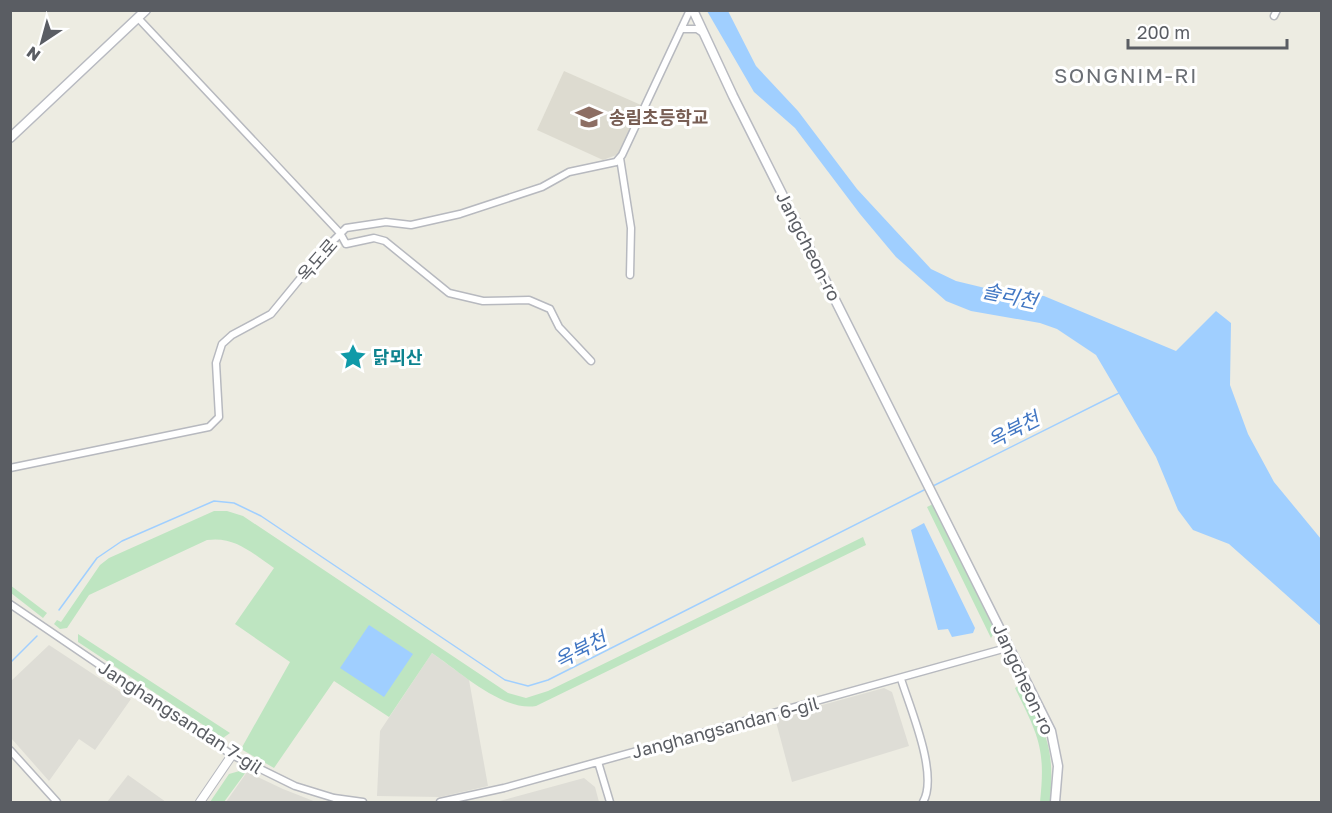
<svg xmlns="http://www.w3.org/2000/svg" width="1332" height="813" viewBox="0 0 1332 813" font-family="'Golos Text','Noto Sans KR',sans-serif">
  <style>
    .industrial { fill: #deddd6 }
    .education { fill: #dddbd0 }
    .green { fill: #bee5c1 }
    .water { fill: #a0cfff }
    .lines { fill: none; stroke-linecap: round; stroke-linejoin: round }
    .stream { stroke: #a0cfff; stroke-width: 1.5 }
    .minor-casing { stroke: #b7b9bf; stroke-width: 9 }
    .tertiary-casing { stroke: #b7b9bf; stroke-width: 10 }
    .secondary-casing { stroke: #b8bac1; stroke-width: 11 }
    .minor { stroke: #fff; stroke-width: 6 }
    .tertiary { stroke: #fff; stroke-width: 8 }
    .secondary { stroke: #fff; stroke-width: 8 }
    .labels { text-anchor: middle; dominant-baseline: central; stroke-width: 6; stroke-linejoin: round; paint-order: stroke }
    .education-label { font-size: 18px; font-weight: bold; fill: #785e54; stroke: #fff; text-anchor: start }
    .street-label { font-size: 18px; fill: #5a5d63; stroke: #fff }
    .culture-label { font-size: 18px; font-weight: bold; fill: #0d838f; stroke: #fff; text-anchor: start }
    .water-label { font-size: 20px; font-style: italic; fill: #4277c3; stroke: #fff }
    .quarter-label { font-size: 21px; letter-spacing: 1.5px; fill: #6b6f75; stroke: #fff }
  </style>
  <rect width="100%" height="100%" fill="#edece2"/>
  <!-- industrial -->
  <path class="industrial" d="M49,645l82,54 -36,51 -16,-11 -30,42 -38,-43 -1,-56z
    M432,653l37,27 19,106 -48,11 -63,-1 3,-65z
    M884,688l8,4 17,54 -117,36 -17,-64z
    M247,772l36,17 33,13h-90z
    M128,775l38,27h-59z
    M584,778l11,9 4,15h-103z"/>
  <!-- education -->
  <path class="education" d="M564,71l77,34 -22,49 -16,6 -66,-30z"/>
  <!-- green -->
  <path class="green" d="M933,504l62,127 -4,7 -64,-131z
    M214,511h13l16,5 265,177 18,5 22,-7 315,-154 3,8 -330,161c-33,6 -77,-35 -104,-53l-43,64 -55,-36 -60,87 -33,-19 49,-87 -55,-38 39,-56c-22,-15 -39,-32 -67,-28l-118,55 -22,33 -7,1 -6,-5 3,-4 4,2 39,-57 9,-7z
    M10,585l37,28 -4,5 -32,-25z
    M78,634l152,99 -7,5 -145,-96z
    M1021,684c25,50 34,61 29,118h-10c6,-55 -2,-66 -25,-114z
    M243,770l3,2 -22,30h-14l19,-28z"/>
  <!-- water -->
  <path class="water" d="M707,11h21l28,55 42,45 59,78 74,80 25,12 58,14 30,1 132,55 40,-40 15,12 -1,62 18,49 26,48 47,57v87l-92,-82 -36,-14 -15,-20 -22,-53 -60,-102 -39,-26 -17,-6 -69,-12 -25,-10 -50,-44 -36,-43 -65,-86 -41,-36z
    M924,523l51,105 -2,5 -21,4 -4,-8 -10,1 -27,-100z
    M369,625l44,29 -29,43 -44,-29z"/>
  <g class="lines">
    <!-- stream -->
    <path class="stream" d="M933,486l186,-93
      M59,610l38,-52 25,-17 92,-40 20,2 27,13 244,164 23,6 20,-6 378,-191
      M10,663l27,-27"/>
    <defs>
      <path id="minor" d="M1274,16l3,-6
        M138,18l202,215 6,11 28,-6 11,3 64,52 34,8 46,-1 21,9 9,18 32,34
        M681,29h16l6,4
        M620,158l11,70 -1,47
        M10,468l199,-41 10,-10 -3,-54 6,-19 10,-9 39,-21 51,-62 24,-24 40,-6 25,3 49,-11 82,-27 27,-15 47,-10 6,-7 68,-145
        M10,604l222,151 63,31 39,12 29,4
        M901,679c9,29 38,96 22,123
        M10,750l47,52
        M598,762l12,40
        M440,802l64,-14 506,-141"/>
      <path id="tertiary" d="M200,802l32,-47"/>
      <path id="secondary" d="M693,10l40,86 318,635 7,35 -3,36
        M10,138l136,-128"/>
    </defs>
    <!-- minor casing -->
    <use href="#minor" class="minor-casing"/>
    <!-- tertiary casing -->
    <use href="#tertiary" class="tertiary-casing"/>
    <!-- secondary casing -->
    <use href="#secondary" class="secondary-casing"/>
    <!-- minor -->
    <use href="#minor" class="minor"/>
    <!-- tertiary -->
    <use href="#tertiary" class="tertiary"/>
    <!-- secondary -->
    <use href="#secondary" class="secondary"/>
  </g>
  <!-- icons -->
  <defs>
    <symbol id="school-bare" viewBox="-9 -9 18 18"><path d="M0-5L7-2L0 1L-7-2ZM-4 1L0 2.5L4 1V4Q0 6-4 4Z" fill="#8d6e63" stroke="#fff" stroke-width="2.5" paint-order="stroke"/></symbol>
    <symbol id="sight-bare" viewBox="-9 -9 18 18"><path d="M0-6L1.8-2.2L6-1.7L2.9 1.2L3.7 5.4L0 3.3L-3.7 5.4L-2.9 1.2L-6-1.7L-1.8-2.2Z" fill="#0f9aa8" stroke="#fff" stroke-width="2.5" paint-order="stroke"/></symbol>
  </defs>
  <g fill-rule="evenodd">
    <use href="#school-bare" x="570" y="98" width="38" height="38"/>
    <use href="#sight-bare" x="334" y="338" width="38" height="38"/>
  </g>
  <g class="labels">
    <!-- education labels -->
    <g class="education-label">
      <text x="609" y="117">송림초등학교</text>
    </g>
    <!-- street labels -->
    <g class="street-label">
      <text transform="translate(809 246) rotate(63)">Jangcheon-ro</text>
      <text transform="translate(317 260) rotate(-49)">옥도로</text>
      <text transform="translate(1024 679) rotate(65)">Jangcheon-ro</text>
      <text transform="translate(181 717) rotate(33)">Janghangsandan 7-gil</text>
      <text transform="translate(725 727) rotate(-15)">Janghangsandan 6-gil</text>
    </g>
    <!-- culture labels -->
    <g class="culture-label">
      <text x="373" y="357">닭뫼산</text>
    </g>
    <!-- water labels -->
    <g class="water-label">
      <text transform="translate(1010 295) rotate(12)">솔리천</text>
      <text transform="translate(1013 429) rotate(-27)">옥북천</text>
      <text transform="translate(580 649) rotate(-27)">옥북천</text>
    </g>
    <!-- quarter labels -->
    <g class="quarter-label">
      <text x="1126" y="75">SONGNIM-RI</text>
    </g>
  </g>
  <!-- border -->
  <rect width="1332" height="813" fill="none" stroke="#5a5d63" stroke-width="24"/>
  <!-- north arrow -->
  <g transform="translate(42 42) rotate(216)" stroke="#ffffff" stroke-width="4.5" paint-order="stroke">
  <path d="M0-4.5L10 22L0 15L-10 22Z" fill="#5a5d63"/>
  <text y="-9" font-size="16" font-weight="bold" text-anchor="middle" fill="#5a5d63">N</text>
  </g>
  <!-- scale -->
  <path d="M1128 39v9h159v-9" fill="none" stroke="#5a5d63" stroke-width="3"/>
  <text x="1137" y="39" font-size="18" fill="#5a5d63" stroke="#ffffff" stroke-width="4.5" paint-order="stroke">200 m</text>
</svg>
